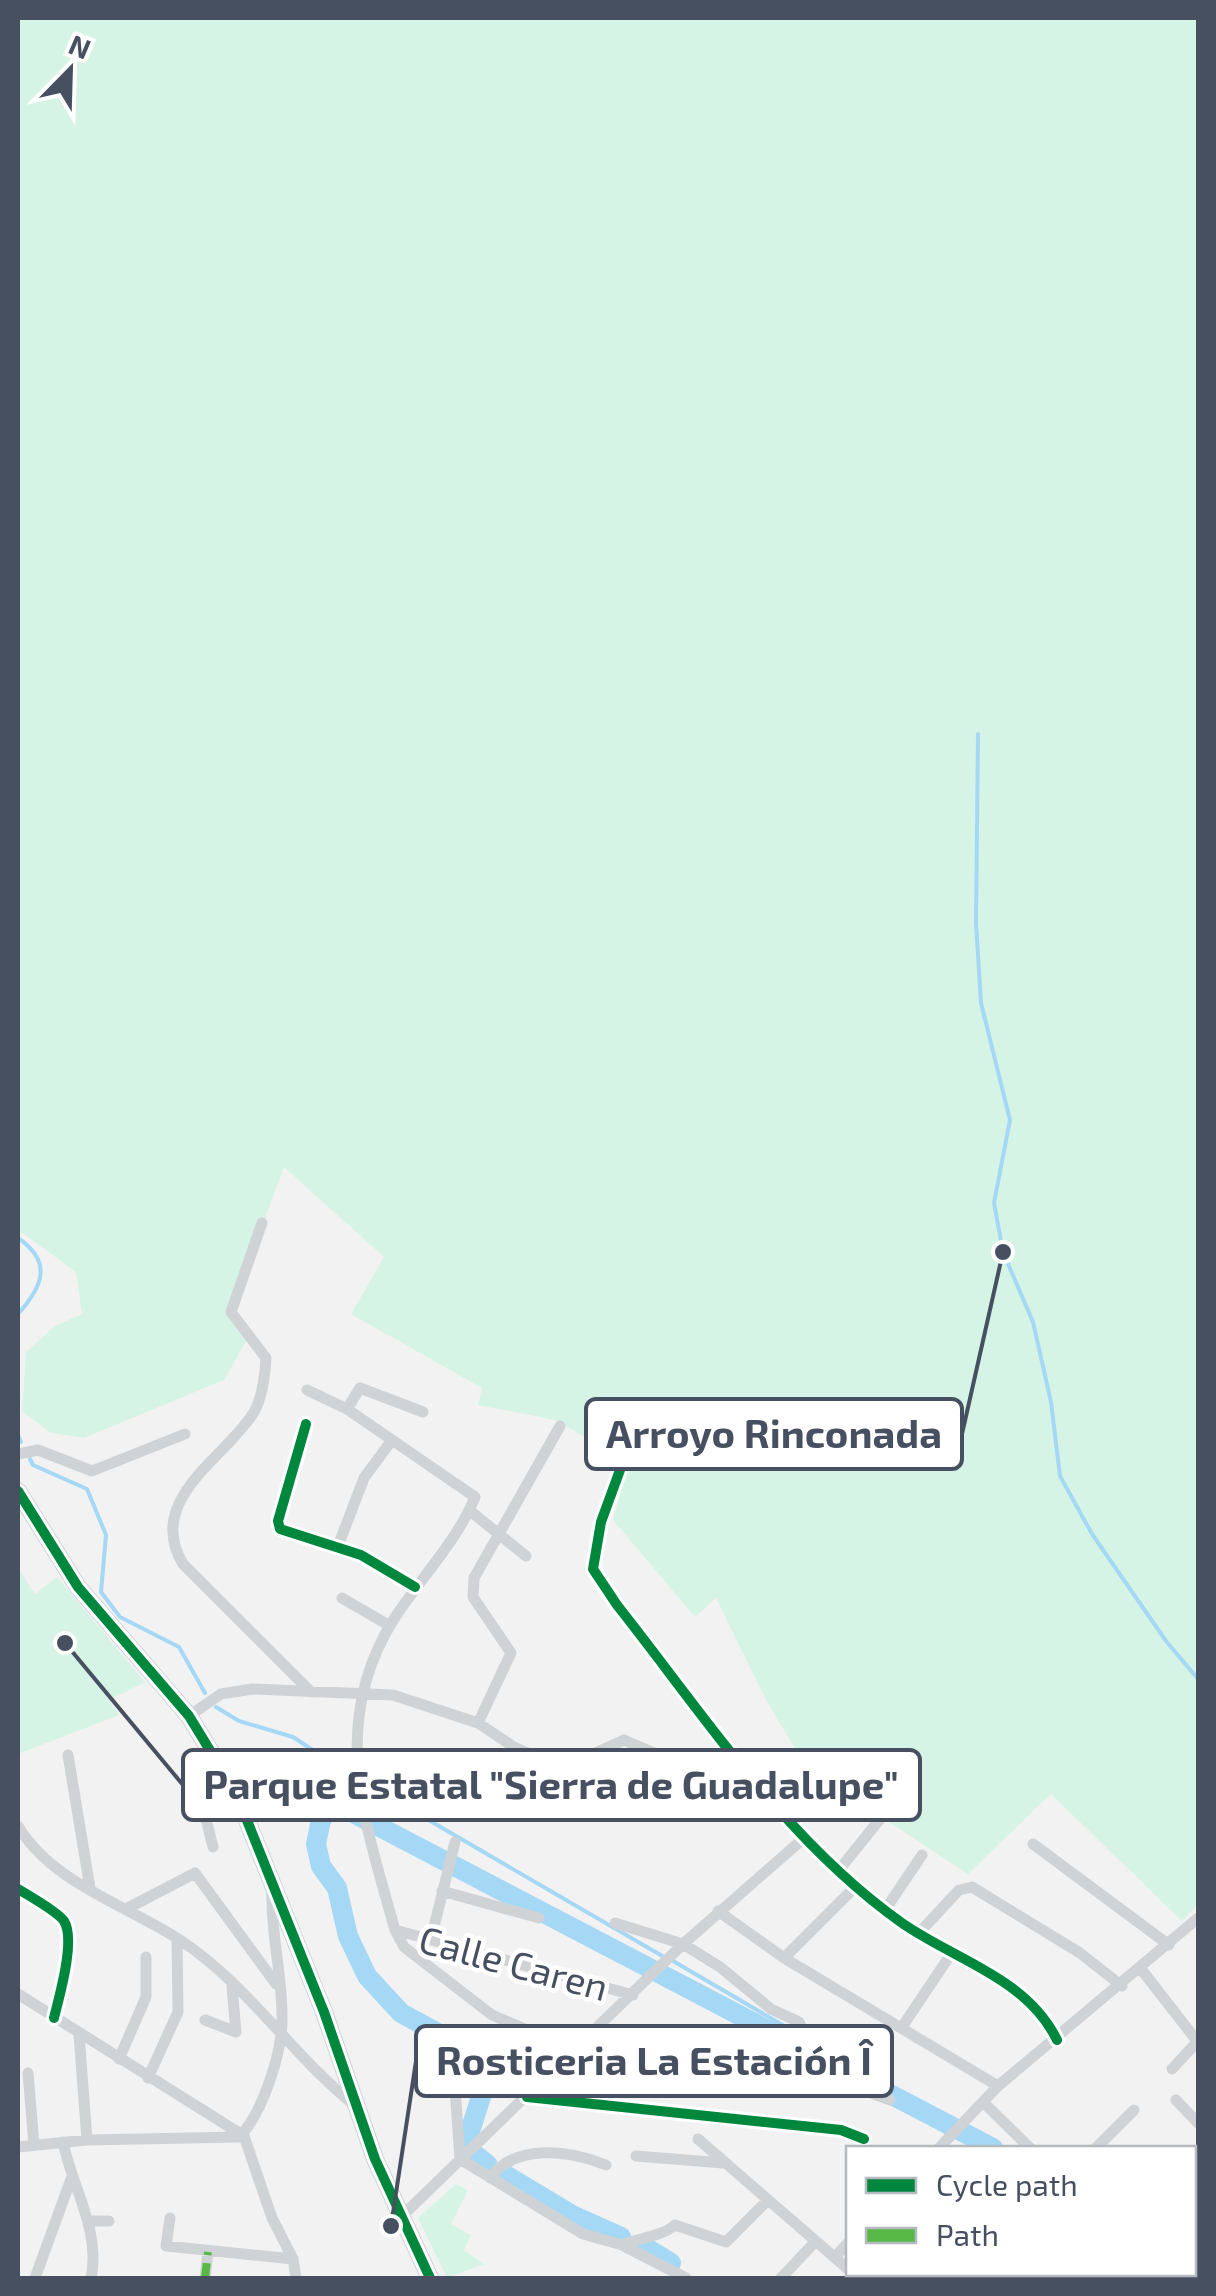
<svg xmlns="http://www.w3.org/2000/svg" width="1216" height="2296" viewBox="0 0 1216 2296" font-family="'Exo 2',sans-serif">
  <style>
    .green { fill: #d5f4e5 }
    .lines { fill: none; stroke-linecap: round; stroke-linejoin: round }
    .stream { stroke: #a5d8f5; stroke-width: 4 }
    .river { stroke: #a5d8f5; stroke-width: 20 }
    .street { stroke: #d0d3d6; stroke-width: 11 }
    .secondary { stroke: #d0d3d7; stroke-width: 18 }
    .quiet { stroke: #58b947; stroke-width: 8; stroke-dasharray: 15 8; stroke-linecap: butt }
    .cycleway-casing { stroke: #fff; stroke-width: 16 }
    .cycleway { stroke: #00873e; stroke-width: 10 }
    .labels { text-anchor: middle; dominant-baseline: central; stroke-width: 9; stroke-linejoin: round; paint-order: stroke }
    .street-label { font-size: 38px; fill: #475061; stroke: #fff }
    .leader { fill: none; stroke: #475061; stroke-width: 4 }
    .callout-dot { fill: #475061; stroke: #fff; stroke-width: 4 }
    .callout { fill: #fff; stroke: #475061; stroke-width: 4 }
    .callout-label { font-size: 40px; text-anchor: middle; font-weight: bold; fill: #475061 }
  </style>
  <rect width="100%" height="100%" fill="#f3f2f2"/>
  <!-- green -->
  <path class="green" d="M18,18h1180v1886l-16,17 -131,-127 -83,80 -162,-107 -40,-67 -50,-102 -21,19 -82,-97 16,-58 -74,-42 -77,-15 4,-17 -131,-74 33,-57 -100,-90 -50,134 12,40 -22,39 -140,58 -33,-5 -29,-22 4,-59 29,-26 27,-12 -6,-42 -58,-42z
    M18,1568l17,26 22,-17 88,105 -36,18 10,15 -101,39z
    M456,2184l12,6 -17,34 20,11 -7,15 20,14 -37,14 -29,-60z"/>
  <g class="lines">
    <!-- stream -->
    <path class="stream" d="M978,734l-2,189 5,80 29,117 -16,83 9,49 30,70 18,80 9,74 32,58 74,107 32,38
      M18,1238c35,24 25,48 0,76
      M18,1435l3,7
      M30,1459l3,6 54,24 19,46 -5,57 19,25 59,30 26,46
      M216,1707l23,14 54,16 64,42
      M365,1783l299,174
      M673,1961l125,73
      M807,2039l147,86
      M962,2129l33,19
      M1194,2226l4,-2
      M1156,2278l1,-4"/>
    <!-- river -->
    <path class="river" d="M467,2141l18,-57 -6,-21 -30,-24 -48,-26 -34,-37 -19,-40 -11,-48 -16,-22 -5,-22 5,-24 13,-17 659,345
      M477,2156l11,9
      M504,2174l70,42 47,21
      M642,2245l29,18"/>
    <!-- street -->
    <path class="street" d="M262,1223l-31,89 35,46c-1,18 -3,38 -12,54 -27,45 -110,87 -71,152l128,128
      M307,1390l40,19 128,88c-17,43 -56,83 -81,122 -66,104 -29,203 1,311l9,17 88,68 84,36
      M347,1409l13,-21 63,24
      M306,1424l-28,97 2,8 81,26 54,32
      M18,1454l20,-4 54,21 93,-37
      M620,1470l-19,52 -8,47 24,36c87,110 169,236 285,318 53,37 125,55 155,117
      M469,1510l57,46
      M338,1546l26,-68 28,-38
      M342,1598l48,28
      M189,1716l32,-22 31,-5 141,6 85,28 36,24 36,16 25,-1 49,-22 148,64
      M478,1723l33,-70 -38,-56 1,-19 86,-152
      M212,1754l-10,49 11,44
      M68,1755l22,133
      M18,1826c34,57 107,78 162,114 66,43 112,115 173,164
      M1033,1844l136,101
      M839,1870l41,-51
      M18,1889c10,6 40,23 46,32 12,19 -5,76 -10,97
      M442,1891l97,27
      M126,1909l69,-36 81,111
      M885,1910l37,-55
      M718,1911l66,47 214,128
      M615,1923l68,21 37,23 51,42 28,13 5,11 -4,22
      M395,1930l238,65
      M918,1934l41,-44 13,-3 108,66 42,33
      M431,1939l24,-97
      M784,1958l72,-72
      M1141,1969l56,72
      M18,1994l226,142 28,82 21,41 3,19
      M205,2020l31,12 -4,-45
      M902,2027l49,-73
      M79,2034l8,106
      M585,2041l209,23 96,36
      M119,2059l27,-62v-40
      M1172,2069l26,-28
      M28,2073l6,72
      M148,2078l30,-66 -1,-74
      M455,2088l5,71 123,75 39,11 64,33
      M527,2097l314,33 23,9
      M1176,2100l22,23
      M983,2102l47,46
      M698,2139l150,130
      M63,2142c9,45 38,89 28,136
      M18,2147l69,-7 152,-3c23,-22 43,-84 43,-117 1,-42 -11,-83 -10,-126
      M939,2148l59,-62 200,-168
      M1096,2148l38,-38
      M636,2156l87,7
      M490,2178c25,-35 80,-28 116,-13
      M401,2217l282,-273 121,-106
      M170,2218l-4,28 127,13
      M88,2221h21
      M1194,2243l4,-2
      M622,2245c16,-7 41,-9 53,-20l51,17 41,-41
      M835,2257l13,-14
      M1068,2274l1,4
      M1175,2274v4
      M35,2278l36,-99
      M205,2278l3,-26
      M781,2278l34,-36
      M975,2278l5,-4
      M1140,2278v-4"/>
    <!-- secondary -->
    <path class="secondary" d="M18,1491l60,96 111,129 47,77 88,219 51,147 55,119"/>
    <!-- quiet -->
    <path class="quiet" d="M205,2278l3,-26"/>
    <defs>
      <path id="cycleway" d="M306,1424l-28,97 2,8 81,26 54,32
        M620,1470l-19,52 -8,47 24,36c87,110 169,236 285,318 53,37 125,55 155,117
        M18,1491l60,96 111,129 47,77 88,219 51,147 55,119
        M18,1889c10,6 40,23 46,32 12,19 -5,76 -10,97
        M527,2097l314,33 23,9"/>
    </defs>
    <!-- cycleway casing -->
    <use href="#cycleway" class="cycleway-casing"/>
    <!-- cycleway -->
    <use href="#cycleway" class="cycleway"/>
  </g>
  <g class="labels">
    <!-- street labels -->
    <g class="street-label">
      <text transform="translate(514 1962) rotate(15)">Calle Caren</text>
    </g>
  </g>
  <!-- callouts -->
  <path class="leader" d="M1003 1252L962 1434M65 1643L183 1785M391 2226L416 2061"/>
  <g class="callout-dot">
    <circle cx="1003" cy="1252" r="10"/>
    <circle cx="65" cy="1643" r="10"/>
    <circle cx="391" cy="2226" r="10"/>
  </g>
  <g class="callout">
    <rect x="586" y="1399" width="376" height="70" rx="10"/>
    <rect x="183" y="1750" width="737" height="70" rx="10"/>
    <rect x="416" y="2026" width="476" height="70" rx="10"/>
  </g>
  <g class="callout-label">
    <text x="774" y="1448">Arroyo Rinconada</text>
    <text x="551" y="1799">Parque Estatal "Sierra de Guadalupe"</text>
    <text x="654" y="2075">Rosticeria La Estación Î</text>
  </g>
  <!-- border -->
  <rect width="1216" height="2296" fill="none" stroke="#475061" stroke-width="40"/>
  <!-- legend -->
  <rect x="846" y="2146" width="350" height="130" fill="#ffffff" stroke="#b5b9c0" stroke-width="2.5"/>
  <rect x="866" y="2178" width="50" height="15" fill="#00873e" stroke="#b5b9c0" stroke-width="2.5"/>
  <text x="936" y="2196" font-size="30" fill="#475061">Cycle path</text>
  <rect x="866" y="2228" width="50" height="15" fill="#58b947" stroke="#b5b9c0" stroke-width="2.5"/>
  <text x="936" y="2246" font-size="30" fill="#475061">Path</text>
  <!-- north arrow -->
  <g transform="translate(70 70) rotate(23)" stroke="#ffffff" stroke-width="8" paint-order="stroke">
  <path d="M0-8L18 38L0 25L-18 38Z" fill="#475061"/>
  <text y="-15" font-size="28" font-weight="bold" text-anchor="middle" fill="#475061">N</text>
  </g>
</svg>
